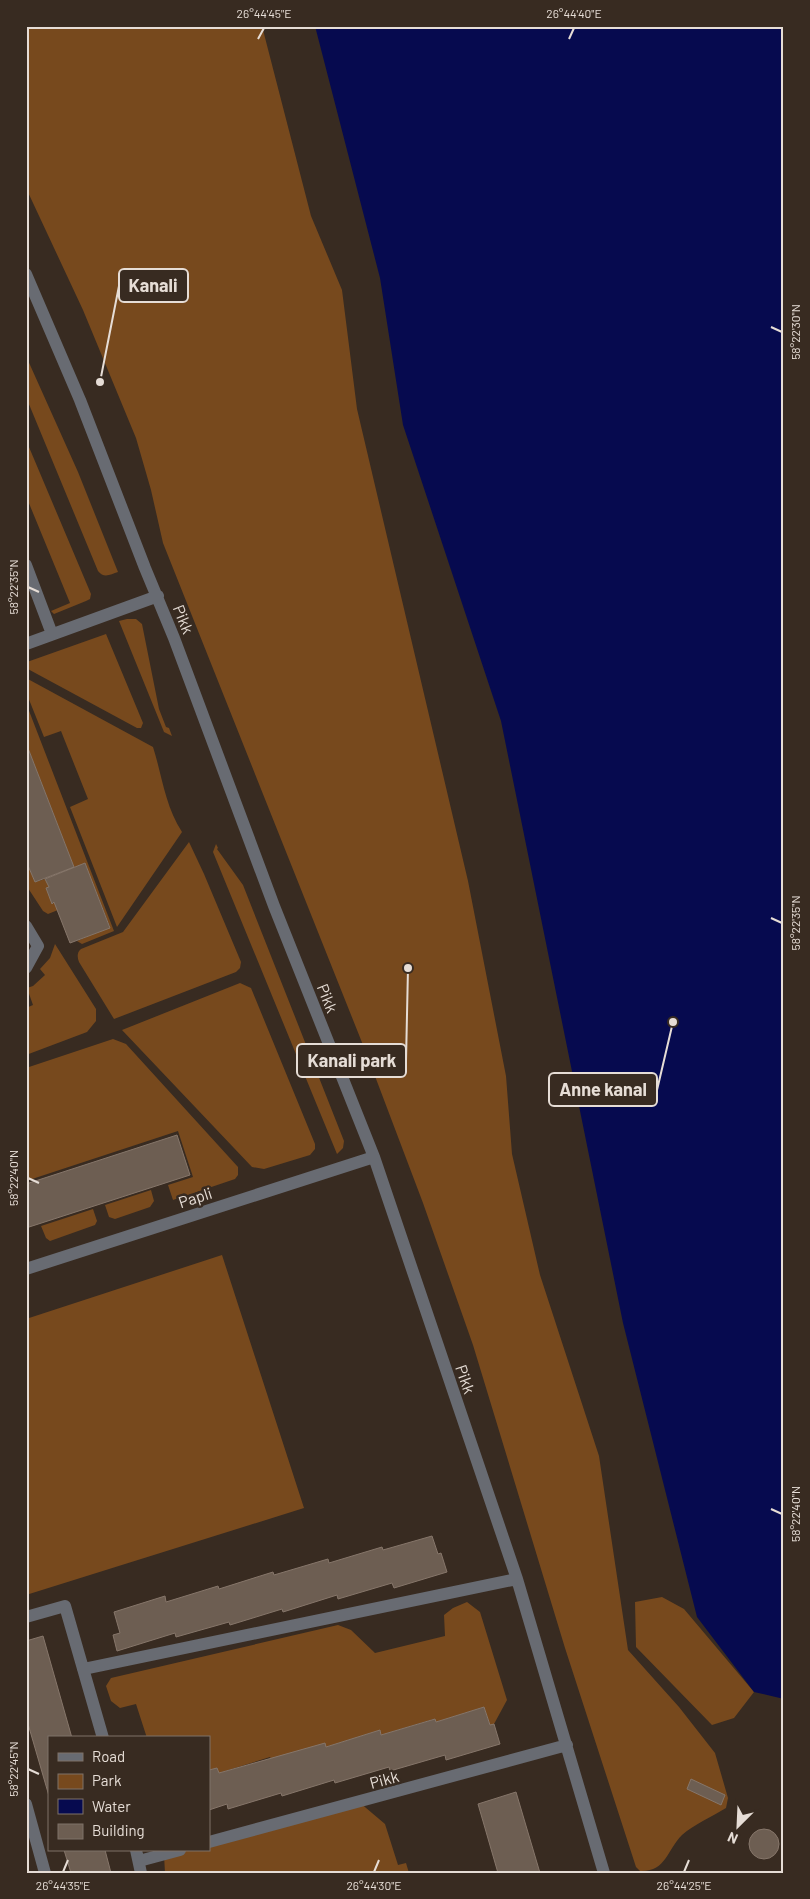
<svg xmlns="http://www.w3.org/2000/svg" width="810" height="1899" viewBox="0 0 810 1899" font-family="Barlow,sans-serif">
  <style>
    .green { fill: #77491d }
    .water { fill: #060a4f }
    .building { fill: #6d5e52; stroke: #86766a }
    .lines { fill: none; stroke-linecap: round; stroke-linejoin: round }
    .minor { stroke: #686b72; stroke-width: 12 }
    .ticks { fill: none; stroke: #e6ddd6; stroke-width: 2 }
    .labels { text-anchor: middle; dominant-baseline: central; stroke-width: 5; stroke-linejoin: round; paint-order: stroke }
    .street-label { font-size: 16px; fill: #e6ddd6; stroke: #382b21 }
    .leader { fill: none; stroke: #e6ddd6; stroke-width: 2 }
    .callout-dot { fill: #e6ddd6; stroke: #382b21; stroke-width: 2 }
    .callout { fill: #382b21; stroke: #e6ddd6; stroke-width: 2 }
    .callout-label { font-size: 18px; text-anchor: middle; font-weight: bold; fill: #e6ddd6 }
    .neatline { fill: none; stroke: #e6ddd6; stroke-width: 2 }
    .ticks-label { font-size: 12px; text-anchor: middle; fill: #e6ddd6 }
  </style>
  <rect width="100%" height="100%" fill="#382b21"/>
  <!-- green -->
  <path class="green" d="M26,26h236l49,190 31,74 15,119 111,472 38,195 6,78 28,121 59,181 29,194 51,57 36,46 13,45 -2,10c-13,8 -33,17 -44,27 -15,15 -16,37 -42,36l-4,-4 -71,-219 -92,-303 -50,-142 -56,-148 -204,-512 -12,-53 -15,-52 -53,-128 -57,-122z
    M26,356l52,116 40,100c-7,2 -14,7 -20,-1l-72,-174z
    M26,440l65,154 -1,5 -4,2 -32,13 -3,-3 19,-8 -44,-107z
    M127,619h9l6,5 17,85 7,18 3,1 3,8 -8,-4 -45,-111z
    M106,634l37,89 -2,5h-4l-111,-60 1,-6z
    M26,678l127,69c9,28 12,59 29,85l-65,95 -47,-120 18,-8 -27,-68 -17,6 -18,-45z
    M26,703l88,228 -32,13 -5,-3 33,-14 -25,-63 -11,3 -48,-124z
    M189,842l15,32 37,88 -1,6 -4,4 -122,47 -35,-57c-2,-5 -2,-10 2,-13l42,-17z
    M216,844l2,4 -1,1 26,36 101,256 -1,7 -6,6 -124,-302z
    M26,861l9,21 10,-3 4,8 -3,1 6,15 2,-1 4,8 -10,4 -5,-3 -17,-26z
    M55,944l41,65v12l-9,11 -61,23v-47l7,-3 -6,-17 6,-2 12,-11 -5,-6 10,-11z
    M240,983l11,5 64,156v5l-5,6 -46,14 -12,-2 -130,-137z
    M113,1039l13,5 112,123v8l-3,4 -62,21 -5,-15 25,-8 -15,-46 -152,50v-113z
    M151,1190l3,11 -4,6 -35,12 -6,-2 -4,-12z
    M93,1209l4,12 -2,4 -45,16 -4,-3 -5,-12z
    M222,1255l82,253 -278,87v-276z
    M662,1597l22,12 70,83 -20,26 -22,7 -76,-78 -1,-45z
    M467,1602l13,10 27,88 -13,24 -4,1 -6,-18 -48,15 -2,-3 -53,16 -1,-5 -54,17 -55,12 -1,-2 -51,16 -2,-5 -8,2v-32h-62l-11,-34 -16,4 -9,-7 -5,-15 5,-8 227,-53 13,5 24,23 70,-17 -1,-21 9,-7z
    M359,1802l26,22 13,41 8,-2 3,10h-244l-1,-18 16,-5h29v-8z"/>
  <!-- water -->
  <path class="water" d="M315,26h469v1673l-30,-7 -57,-75 -74,-294 -122,-602 -98,-296 -23,-147z"/>
  <!-- building -->
  <path class="building" d="M26,743l48,124 -39,15 -9,-21z
    M85,863l25,65 -40,15 -16,-41 -2,2 -6,-16 3,-1 -4,-8z
    M177,1135l13,40 -164,53v-44z
    M432,1536l6,18 3,-1 6,19 -53,16 -2,-5 -54,16 -1,-4 -54,17 -1,-3 -52,16 -1,-3 -53,15 -1,-4 -58,18 -4,-16 7,-2 -6,-21 51,-16 1,6 52,-16 1,3 54,-17 1,3 54,-16 1,4 53,-16 1,3z
    M43,1636l29,102h-23v58l-23,-79v-76z
    M484,1707l6,18 4,-1 6,20 -54,16 -1,-5 -55,16 -1,-4 -54,16 -1,-3 -52,16 -1,-3 -53,16 -1,-5 -18,6v-40l8,-2 2,5 106,-30 1,4 54,-17 1,5 54,-16 1,3z
    M691,1779l34,16 -4,10 -34,-16z
    M516,1792l24,81h-42l-20,-69z
    M749 1844a15 15 0 1 1 30 0a15 15 0 1 1-30 0Z
    M64,1850h41l6,23h-40z"/>
  <g class="lines">
    <!-- minor -->
    <path class="minor" d="M26,274l54,126 65,168 29,70 100,268 100,251 143,422 87,294
      M26,565l26,69
      M26,644l132,-48
      M26,926l12,20 -12,22
      M26,1269l348,-112
      M26,1617l39,-11 38,132
      M83,1669l434,-90
      M26,1804l19,69
      M209,1842l358,-97
      M136,1850l5,23
      M139,1861l41,-11"/>
  </g>
  <!-- ticks -->
  <path class="ticks" d="M258,39l6,-11M569,39l5,-11M771,327l11,5M28,587l11,5M771,918l11,5M28,1178l11,5M771,1509l11,5M28,1769l11,5M63,1872l5,-12M374,1872l5,-12M684,1872l5,-12"/>
  <g class="labels">
    <!-- street labels -->
    <g class="street-label">
      <text transform="translate(184 619) rotate(68)">Pikk</text>
      <text transform="translate(328 998) rotate(68)">Pikk</text>
      <text transform="translate(195 1197) rotate(-18)">Papli</text>
      <text transform="translate(466 1379) rotate(71)">Pikk</text>
      <text transform="translate(384 1779) rotate(-15)">Pikk</text>
    </g>
  </g>
  <!-- callouts -->
  <path class="leader" d="M100 382L119 286M408 968L406 1061M673 1022L657 1090"/>
  <g class="callout-dot">
    <circle cx="100" cy="382" r="5"/>
    <circle cx="408" cy="968" r="5"/>
    <circle cx="673" cy="1022" r="5"/>
  </g>
  <g class="callout">
    <rect x="119" y="269" width="69" height="33" rx="5"/>
    <rect x="297" y="1044" width="109" height="33" rx="5"/>
    <rect x="549" y="1073" width="108" height="33" rx="5"/>
  </g>
  <g class="callout-label">
    <text x="153" y="292">Kanali</text>
    <text x="352" y="1067">Kanali park</text>
    <text x="603" y="1096">Anne kanal</text>
  </g>
  <!-- border -->
  <rect width="810" height="1899" fill="none" stroke="#382b21" stroke-width="55"/>
  <!-- legend -->
  <rect x="48" y="1736" width="162" height="115" fill="#382b21" stroke="#7e7269"/>
  <rect x="58" y="1753" width="25" height="8" fill="#686b72" stroke="#7e7269"/>
  <text x="92" y="1762" font-size="15" fill="#e6ddd6">Road</text>
  <rect x="58" y="1774" width="25" height="15" fill="#77491d" stroke="#7e7269"/>
  <text x="92" y="1786" font-size="15" fill="#e6ddd6">Park</text>
  <rect x="58" y="1799" width="25" height="15" fill="#060a4f" stroke="#7e7269"/>
  <text x="92" y="1812" font-size="15" fill="#e6ddd6">Water</text>
  <rect x="58" y="1824" width="25" height="15" fill="#6d5e52" stroke="#7e7269"/>
  <text x="92" y="1836" font-size="15" fill="#e6ddd6">Building</text>
  <!-- north arrow -->
  <g transform="translate(738 1826) rotate(204)" stroke="#382b21" stroke-width="4" paint-order="stroke">
  <path d="M0-4L9 19L0 12L-9 19Z" fill="#e6ddd6"/>
  <text y="-8" font-size="14" font-weight="bold" text-anchor="middle" fill="#e6ddd6">N</text>
  </g>
  <rect x="28" y="28" width="754" height="1844" class="neatline"/>
  <g class="ticks-label">
    <text x="264" y="18">26°44'45"E</text>
    <text x="574" y="18">26°44'40"E</text>
    <text transform="translate(796 332) rotate(-90)" y="4">58°22'30"N</text>
    <text transform="translate(14 587) rotate(-90)" y="4">58°22'35"N</text>
    <text transform="translate(796 923) rotate(-90)" y="4">58°22'35"N</text>
    <text transform="translate(14 1178) rotate(-90)" y="4">58°22'40"N</text>
    <text transform="translate(796 1514) rotate(-90)" y="4">58°22'40"N</text>
    <text transform="translate(14 1769) rotate(-90)" y="4">58°22'45"N</text>
    <text x="63" y="1890">26°44'35"E</text>
    <text x="374" y="1890">26°44'30"E</text>
    <text x="684" y="1890">26°44'25"E</text>
  </g>
</svg>
